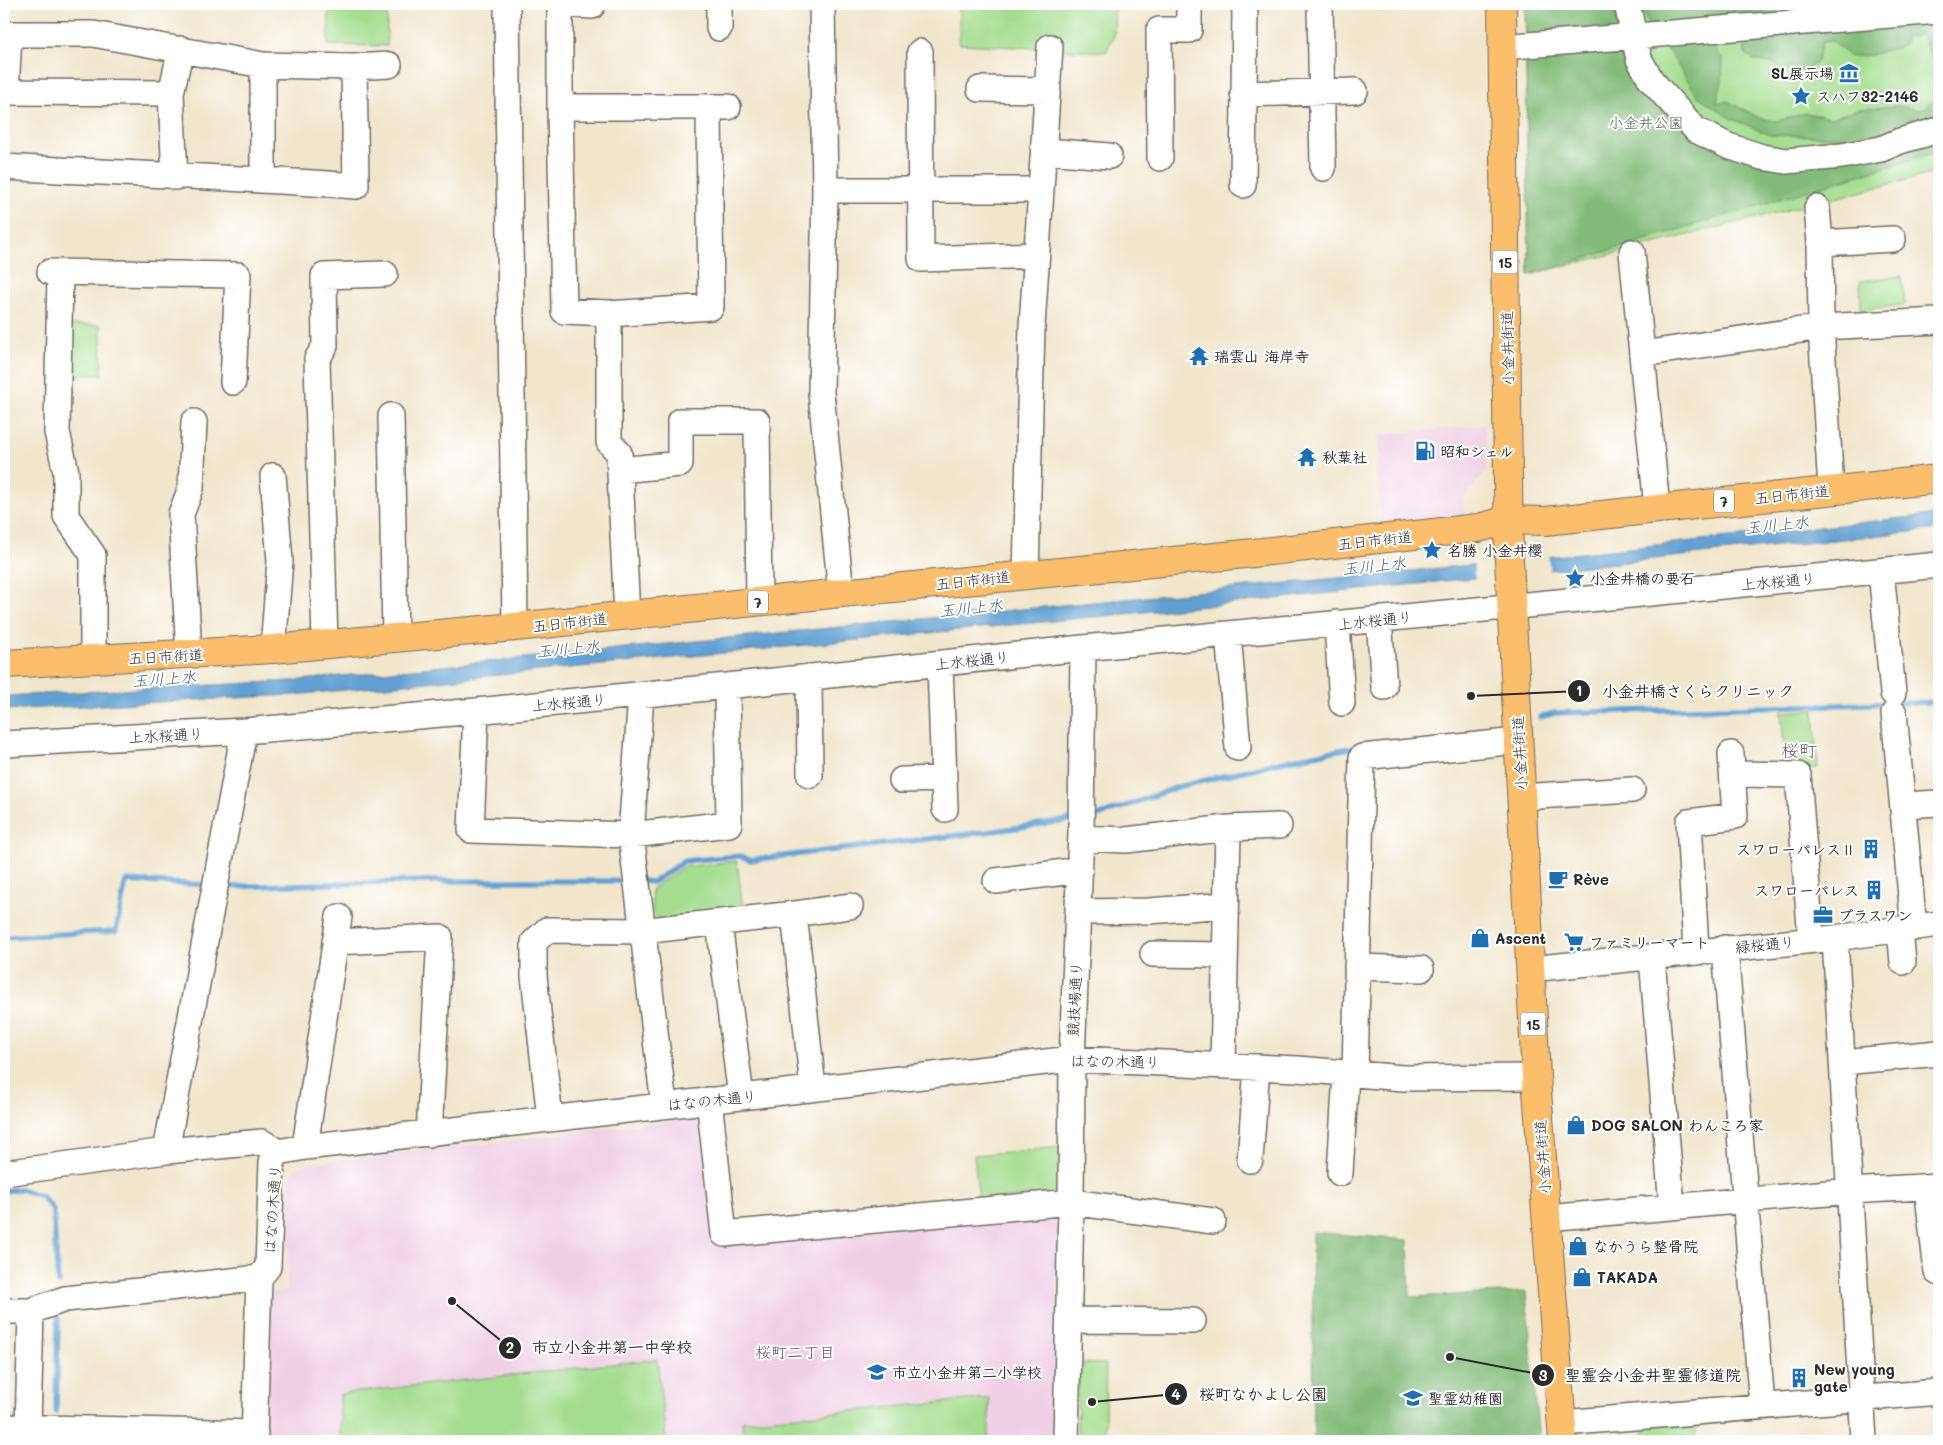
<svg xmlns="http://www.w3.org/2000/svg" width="1943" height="1445" viewBox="0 0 1943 1445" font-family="Mali,'Klee One',sans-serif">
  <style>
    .built { fill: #f0d0e5 }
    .green { fill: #a4dd8f; stroke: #68845d }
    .forest { fill: #83bc7a; stroke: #577452 }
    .water { fill: #62a0d3; stroke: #46667f }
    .pier { fill: #f1e6cc }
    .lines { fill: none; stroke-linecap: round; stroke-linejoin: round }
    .stream { stroke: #62a0d3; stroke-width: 5.5 }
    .minor-casing { stroke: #706c63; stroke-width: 28 }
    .major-casing { stroke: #706c63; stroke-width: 30 }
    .minor { stroke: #fff; stroke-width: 25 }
    .major { stroke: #fabe6d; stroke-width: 28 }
    .labels { text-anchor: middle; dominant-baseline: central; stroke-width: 4; stroke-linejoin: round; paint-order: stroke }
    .shield { fill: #fff; stroke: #6b6b6b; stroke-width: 1 }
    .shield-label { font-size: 14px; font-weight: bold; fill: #2b2b2b }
    .poi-label { font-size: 15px; font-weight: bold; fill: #2b2b2b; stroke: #fff; text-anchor: start }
    .park-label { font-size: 15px; fill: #4f6049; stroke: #fff }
    .street-label { font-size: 15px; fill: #2b2b2b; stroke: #fff }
    .water-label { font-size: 16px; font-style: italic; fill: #446077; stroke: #fff }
    .neighbourhood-label { font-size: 16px; fill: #645460; stroke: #fff }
    .quarter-label { font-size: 18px; fill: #645460; stroke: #fff }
    .leader { fill: none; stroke: #2b2b2b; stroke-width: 2 }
    .callout-dot { fill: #2b2b2b; stroke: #fff; stroke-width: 2 }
    .mark-label { font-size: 15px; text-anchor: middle; font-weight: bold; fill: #fff }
    .callout-label { font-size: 16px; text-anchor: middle; font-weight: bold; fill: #2b2b2b; stroke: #fff; stroke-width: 4; stroke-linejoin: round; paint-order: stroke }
  </style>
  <rect width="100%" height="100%" fill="#fff"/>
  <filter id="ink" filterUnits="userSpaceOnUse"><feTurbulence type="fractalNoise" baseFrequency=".02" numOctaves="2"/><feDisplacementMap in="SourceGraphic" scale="10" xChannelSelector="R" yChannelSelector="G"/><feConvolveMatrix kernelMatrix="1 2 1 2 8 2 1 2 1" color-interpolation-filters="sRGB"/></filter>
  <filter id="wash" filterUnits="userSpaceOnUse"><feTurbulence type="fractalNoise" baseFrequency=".0096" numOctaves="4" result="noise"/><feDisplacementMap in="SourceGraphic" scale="20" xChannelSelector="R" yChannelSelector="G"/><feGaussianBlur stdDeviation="1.12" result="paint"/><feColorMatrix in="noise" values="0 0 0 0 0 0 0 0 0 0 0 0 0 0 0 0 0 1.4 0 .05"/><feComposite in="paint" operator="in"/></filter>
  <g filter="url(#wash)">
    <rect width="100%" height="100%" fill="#f1e6cc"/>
    <!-- built -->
    <path class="built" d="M1485,425l1,46 -23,28 2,20 -84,9 -4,-66 4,-1 -2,-26z
      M702,1117l13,127 345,-31 -5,228h-792l3,-147 21,-4 2,-110 6,-12 20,-5z"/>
    <!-- green -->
    <path class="green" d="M329,4h58v42l-59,-1z
      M959,4h156l-1,32 -8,16 -147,-8z
      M1525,4h414v168l-410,103z
      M1902,276l3,29 -44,5 -1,-29z
      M68,325h33l1,50 -35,1z
      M1814,710l4,58 -32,3 -5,-59z
      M737,861l6,49 -85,9 -5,-5 -2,-25 32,-22z
      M1061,1147l1,39 -7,8 -76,7 -5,-46z
      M657,1359l9,82h-326v-47z
      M1079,1363l27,1 -1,77h-28z
      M989,1398v43h-245l-2,-20z
      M1694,1421l2,17 -51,3 -2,-15z"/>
    <!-- forest -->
    <path class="forest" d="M1525,4h88l5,26 -92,7z
      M1640,4h187l-22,9 -156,12z
      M1939,21v35l-7,1 -11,-22 -16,2v8l-35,10 -20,2 -17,-16 -11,1 -5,20 -19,14 -23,-12 -21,-4 -9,-7 -1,-16z
      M1653,28l54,5 16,28 -1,20 -5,22 10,-2 35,18 15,2 29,-8 25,5 27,-9 40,-3 22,4 11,-8 8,1v18l-24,8 -68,8 -77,-2 -40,-17 -32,-22z
      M1622,47l19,36 36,37 88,29 79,3 95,-18v17l-410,124 -3,-217z
      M1312,1232l96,8 2,57 116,-5 13,149h-225z"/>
    <!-- water -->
    <path class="water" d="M1939,514v15l-712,75 -933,91 -290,15v-14l286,-15 1201,-118z"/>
    <!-- pier -->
    <path class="pier" d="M1548,554l2,19 -75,8 -2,-19z"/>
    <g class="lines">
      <!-- stream -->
      <path class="stream" d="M1540,717l15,-4 384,-11
        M1481,733l13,-3
        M1087,818l11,-2 80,-29 110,-27 72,-14
        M642,881l11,1 31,-21 56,-5 10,4 244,-29 81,-12
        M222,887l205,-6h203
        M4,937l112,-6 10,-50 82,4
        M4,1191l16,-2 21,7 12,13 5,74
        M56,1412l2,-93"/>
    </g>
  </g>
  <g filter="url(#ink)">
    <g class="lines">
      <defs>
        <path id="minor" d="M507,4l8,623
          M560,4v103l4,204 45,2v129l10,11 8,163
          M560,4l32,2
          M719,4v24
          M822,4l3,186 -4,203 20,200
          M1320,4l3,164
          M1627,4l12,55 12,21 45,50 32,16 34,11 24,4 56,-5 39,-7 19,-8 39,-11
          M4,34h89l170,31 91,2 35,-2
          M9,35l-3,57 165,1
          M1502,47l437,-36
          M920,52l1,207 115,-4
          M980,89l68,1
          M1243,94l112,-3
          M560,107h168
          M1045,151l64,5
          M1160,158l-1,-128h30v-26
          M4,167c117,7 235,10 352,19l-2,-119
          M175,177l-4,-84 10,-44
          M263,179v-114
          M1243,185l2,-181
          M825,190h216l-9,136 -6,249
          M1041,190l9,-143
          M1817,208l3,35 1,84 10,162
          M1820,243l73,-4
          M1632,252l25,256
          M50,272l188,3 -5,107
          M60,273l-3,159 9,40v44l27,39v105
          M609,314l102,-7 -2,-200
          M1642,354l179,-27 118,-6
          M391,416l4,222
          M620,470l60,-6v-43h77l2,181
          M1881,571l12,122
          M1379,619l5,68
          M1337,623l5,80
          M1228,634l10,114
          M325,643l-8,-284 8,-13 -1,-70 61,-2
          M273,649l7,-88 -7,-85
          M189,654l-8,-140 10,-26 3,-66
          M940,664l5,145
          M809,677l1,98
          M641,695l-10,140 33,270
          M476,711l-5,119 160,5 98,-11 -2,-138
          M1894,713l20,215
          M4,744l240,-13 232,-20 251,-25 356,-38 856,-83
          M1733,774l65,1 13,164
          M902,780l42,-1
          M1521,797l111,-7
          M1903,805l36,-2
          M1081,838l45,2 102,-12 51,-2
          M996,881l84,-11
          M1079,912l70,-1 77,-6
          M794,914l56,-8
          M719,923l22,174
          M1900,930l3,32
          M1835,938l29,503
          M335,942l105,-5 -11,197
          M1725,948l37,458
          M1696,951l-7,-129 46,-6 -4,-62
          M1153,954l71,1
          M1652,957l20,250
          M1357,967l64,2
          M1530,969l305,-31 104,-14
          M1843,1062l96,-9
          M1223,1065l5,-237
          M1355,1074l7,-317 155,-16
          M709,1100l15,134 347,-32 142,19
          M550,1118l-16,-142v-34l13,-12 94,1 153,-17 19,174
          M305,1147l34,-230
          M166,1151l78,-420
          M1250,1160l7,-93
          M4,1173l162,-22 96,-9 16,10
          M1340,1173l6,-100
          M1927,1187l10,85
          M1547,1218l303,-27 89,-5
          M4,1311h27l34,-12 194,-21 9,-11 4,-105 6,-10 27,-5 767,-88 226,10 105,9 133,-1
          M1069,1320l124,1
          M1562,1423l377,-31
          M4,1427l251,6
          M28,1428l3,-117
          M254,1441l5,-163
          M1066,1441l5,-239 1,-143 9,-227 2,-184"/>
        <path id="major" d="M1502,4l7,556 27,517 27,364
          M4,664l269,-15 242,-22 326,-34 394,-38 243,-27 31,-8 36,1 394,-42"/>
      </defs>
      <!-- minor casing -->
      <use href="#minor" class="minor-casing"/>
      <!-- major casing -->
      <use href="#major" class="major-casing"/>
      <!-- minor -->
      <use href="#minor" class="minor"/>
      <!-- major -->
      <use href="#major" class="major"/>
    </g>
  </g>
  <!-- icons -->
  <defs>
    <symbol id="museum-bare" viewBox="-9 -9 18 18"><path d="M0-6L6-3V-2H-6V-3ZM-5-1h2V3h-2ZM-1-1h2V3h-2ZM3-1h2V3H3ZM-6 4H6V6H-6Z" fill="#1f6fb2" stroke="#fff" stroke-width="2.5" paint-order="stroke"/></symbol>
    <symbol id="sight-bare" viewBox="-9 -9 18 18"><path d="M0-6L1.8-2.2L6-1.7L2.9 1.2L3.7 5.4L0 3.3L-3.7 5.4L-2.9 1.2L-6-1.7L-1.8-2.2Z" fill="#1f6fb2" stroke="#fff" stroke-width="2.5" paint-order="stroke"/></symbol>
    <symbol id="temple-bare" viewBox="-9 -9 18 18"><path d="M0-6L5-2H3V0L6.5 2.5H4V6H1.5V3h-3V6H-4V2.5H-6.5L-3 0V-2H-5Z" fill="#1f6fb2" stroke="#fff" stroke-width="2.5" paint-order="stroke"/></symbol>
    <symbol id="fuel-bare" viewBox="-9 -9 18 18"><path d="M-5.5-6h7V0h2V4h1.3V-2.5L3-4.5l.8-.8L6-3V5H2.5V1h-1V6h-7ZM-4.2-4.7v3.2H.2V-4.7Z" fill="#1f6fb2" stroke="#fff" stroke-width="2.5" paint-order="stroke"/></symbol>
    <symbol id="building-bare" viewBox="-9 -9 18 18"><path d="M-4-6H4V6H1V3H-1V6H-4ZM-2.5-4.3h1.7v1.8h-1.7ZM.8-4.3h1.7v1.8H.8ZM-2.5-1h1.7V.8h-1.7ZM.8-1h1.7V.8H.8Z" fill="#1f6fb2" stroke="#fff" stroke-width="2.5" paint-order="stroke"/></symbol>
    <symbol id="cafe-bare" viewBox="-9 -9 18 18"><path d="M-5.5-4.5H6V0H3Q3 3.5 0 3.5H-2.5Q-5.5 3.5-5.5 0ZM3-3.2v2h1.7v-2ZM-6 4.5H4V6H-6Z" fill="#1f6fb2" stroke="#fff" stroke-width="2.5" paint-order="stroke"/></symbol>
    <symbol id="office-bare" viewBox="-9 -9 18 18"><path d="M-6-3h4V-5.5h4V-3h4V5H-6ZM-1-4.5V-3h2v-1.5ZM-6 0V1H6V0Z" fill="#1f6fb2" stroke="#fff" stroke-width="2.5" paint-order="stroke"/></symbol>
    <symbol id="shop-bare" viewBox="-9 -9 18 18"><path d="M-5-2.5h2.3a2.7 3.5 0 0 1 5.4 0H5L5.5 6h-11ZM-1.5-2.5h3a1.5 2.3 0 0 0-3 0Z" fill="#1f6fb2" stroke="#fff" stroke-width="2.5" paint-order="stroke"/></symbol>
    <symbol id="supermarket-bare" viewBox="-9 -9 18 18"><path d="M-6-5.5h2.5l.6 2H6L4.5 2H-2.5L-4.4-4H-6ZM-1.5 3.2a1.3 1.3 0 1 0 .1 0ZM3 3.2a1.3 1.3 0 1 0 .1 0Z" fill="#1f6fb2" stroke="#fff" stroke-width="2.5" paint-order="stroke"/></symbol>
    <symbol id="school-bare" viewBox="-9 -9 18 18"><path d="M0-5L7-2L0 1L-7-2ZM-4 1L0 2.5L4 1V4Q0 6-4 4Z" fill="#1f6fb2" stroke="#fff" stroke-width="2.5" paint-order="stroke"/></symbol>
  </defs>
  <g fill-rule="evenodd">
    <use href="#museum-bare" x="1835" y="59" width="28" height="28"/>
    <use href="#sight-bare" x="1787" y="82" width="28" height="28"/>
    <use href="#temple-bare" x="1185" y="342" width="28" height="28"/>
    <use href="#fuel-bare" x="1411" y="437" width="28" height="28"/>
    <use href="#temple-bare" x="1293" y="443" width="28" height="28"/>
    <use href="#sight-bare" x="1418" y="536" width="28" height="28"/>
    <use href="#sight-bare" x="1561" y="564" width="28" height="28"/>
    <use href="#building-bare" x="1857" y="835" width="28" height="28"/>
    <use href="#cafe-bare" x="1544" y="865" width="28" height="28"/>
    <use href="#building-bare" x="1860" y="876" width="28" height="28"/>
    <use href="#office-bare" x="1809" y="901" width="28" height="28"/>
    <use href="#shop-bare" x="1466" y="924" width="28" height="28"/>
    <use href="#supermarket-bare" x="1560" y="928" width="28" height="28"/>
    <use href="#shop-bare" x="1562" y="1111" width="28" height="28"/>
    <use href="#shop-bare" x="1564" y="1232" width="28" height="28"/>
    <use href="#shop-bare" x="1568" y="1263" width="28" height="28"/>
    <use href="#school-bare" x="863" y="1358" width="28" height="28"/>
    <use href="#building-bare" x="1785" y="1364" width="28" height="28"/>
    <use href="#school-bare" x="1399" y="1384" width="28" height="28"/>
  </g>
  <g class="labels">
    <!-- shield labels -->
    <g class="shield">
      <rect x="1492.5" y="250.5" width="25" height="23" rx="4"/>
      <rect x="1714" y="489.5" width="20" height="23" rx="4"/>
      <rect x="748" y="590.5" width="20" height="23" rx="4"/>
      <rect x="1520.5" y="1012.5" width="25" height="23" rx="4"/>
    </g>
    <g class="shield-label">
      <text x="1505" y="262">15</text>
      <text x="1724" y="501">7</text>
      <text x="758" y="602">7</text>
      <text x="1533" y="1024">15</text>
    </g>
    <!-- poi labels -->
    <g class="poi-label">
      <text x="1834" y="73" text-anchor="end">SL展示場</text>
      <text x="1816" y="96">スハフ32-2146</text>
      <text x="1214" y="356">瑞雲山 海岸寺</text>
      <text x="1440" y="451">昭和シェル</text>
      <text x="1322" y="457">秋葉社</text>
      <text x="1447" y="550">名勝 小金井櫻</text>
      <text x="1590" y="578">小金井橋の要石</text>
      <text x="1856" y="849" text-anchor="end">スワローパレスⅡ</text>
      <text x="1573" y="879">Rève</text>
      <text x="1859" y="890" text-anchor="end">スワローパレス</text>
      <text x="1838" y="915">プラスワン</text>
      <text x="1495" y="938">Ascent</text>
      <text x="1589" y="942">ファミリーマート</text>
      <text x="1591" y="1125">DOG SALON わんころ家</text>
      <text x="1593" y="1246">なかうら整骨院</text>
      <text x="1597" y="1277">TAKADA</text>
      <text x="1814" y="1369">New young<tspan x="1814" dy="17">gate</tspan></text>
      <text x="892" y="1372">市立小金井第二小学校</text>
      <text x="1428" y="1398">聖霊幼稚園</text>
    </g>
    <!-- park labels -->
    <g class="park-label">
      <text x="1646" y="122">小金井公園</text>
    </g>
    <!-- street labels -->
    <g class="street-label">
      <text transform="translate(1507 348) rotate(-91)">小金井街道</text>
      <text transform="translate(1792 494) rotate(-6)">五日市街道</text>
      <text transform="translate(1375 540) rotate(-6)">五日市街道</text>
      <text transform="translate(973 580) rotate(-6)">五日市街道</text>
      <text transform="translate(1778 581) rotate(-5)">上水桜通り</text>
      <text transform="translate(1375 620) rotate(-6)">上水桜通り</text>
      <text transform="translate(570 622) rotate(-6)">五日市街道</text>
      <text transform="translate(166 656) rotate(-3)">五日市街道</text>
      <text transform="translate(972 660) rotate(-6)">上水桜通り</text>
      <text transform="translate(569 702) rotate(-5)">上水桜通り</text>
      <text transform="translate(166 735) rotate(-3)">上水桜通り</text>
      <text transform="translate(1519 753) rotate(-93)">小金井街道</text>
      <text transform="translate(1765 944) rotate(-6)">緑桜通り</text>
      <text transform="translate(1074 999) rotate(-87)">競技場通り</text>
      <text transform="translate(1115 1061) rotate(1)">はなの木通り</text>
      <text transform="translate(712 1100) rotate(-6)">はなの木通り</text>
      <text transform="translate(1542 1157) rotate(-94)">小金井街道</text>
      <text transform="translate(272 1209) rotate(-86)">はなの木通り</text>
    </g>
    <!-- water labels -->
    <g class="water-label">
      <text transform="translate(1777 524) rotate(-6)">玉川上水</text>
      <text transform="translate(1374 565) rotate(-6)">玉川上水</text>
      <text transform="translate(971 607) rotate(-6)">玉川上水</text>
      <text transform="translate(568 648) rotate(-5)">玉川上水</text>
      <text transform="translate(164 678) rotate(-4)">玉川上水</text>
    </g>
    <!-- neighbourhood labels -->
    <g class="neighbourhood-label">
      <text x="795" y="1351">桜町二丁目</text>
    </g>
    <!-- quarter labels -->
    <g class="quarter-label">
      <text x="1799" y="750">桜町</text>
    </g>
  </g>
  <!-- callouts -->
  <path class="leader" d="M1471 696L1579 691M452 1301L510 1348M1450 1357L1543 1375M1092 1402L1176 1394"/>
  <g class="callout-dot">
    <circle cx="1471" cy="696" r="5"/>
    <circle cx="452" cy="1301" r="5"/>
    <circle cx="1450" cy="1357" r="5"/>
    <circle cx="1092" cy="1402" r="5"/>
    <circle cx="1579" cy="691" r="12"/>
    <circle cx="510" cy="1348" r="12"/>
    <circle cx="1543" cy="1375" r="12"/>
    <circle cx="1176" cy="1394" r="12"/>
  </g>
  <g class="mark-label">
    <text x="1579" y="696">1</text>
    <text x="510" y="1353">2</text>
    <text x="1543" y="1381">3</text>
    <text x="1176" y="1400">4</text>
  </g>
  <g class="callout-label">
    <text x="1698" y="697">小金井橋さくらクリニック</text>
    <text x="612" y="1353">市立小金井第一中学校</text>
    <text x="1653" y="1381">聖霊会小金井聖霊修道院</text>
    <text x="1263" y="1400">桜町なかよし公園</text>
  </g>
  <!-- margin -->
  <rect width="1943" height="1445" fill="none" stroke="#fff" stroke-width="20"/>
</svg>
